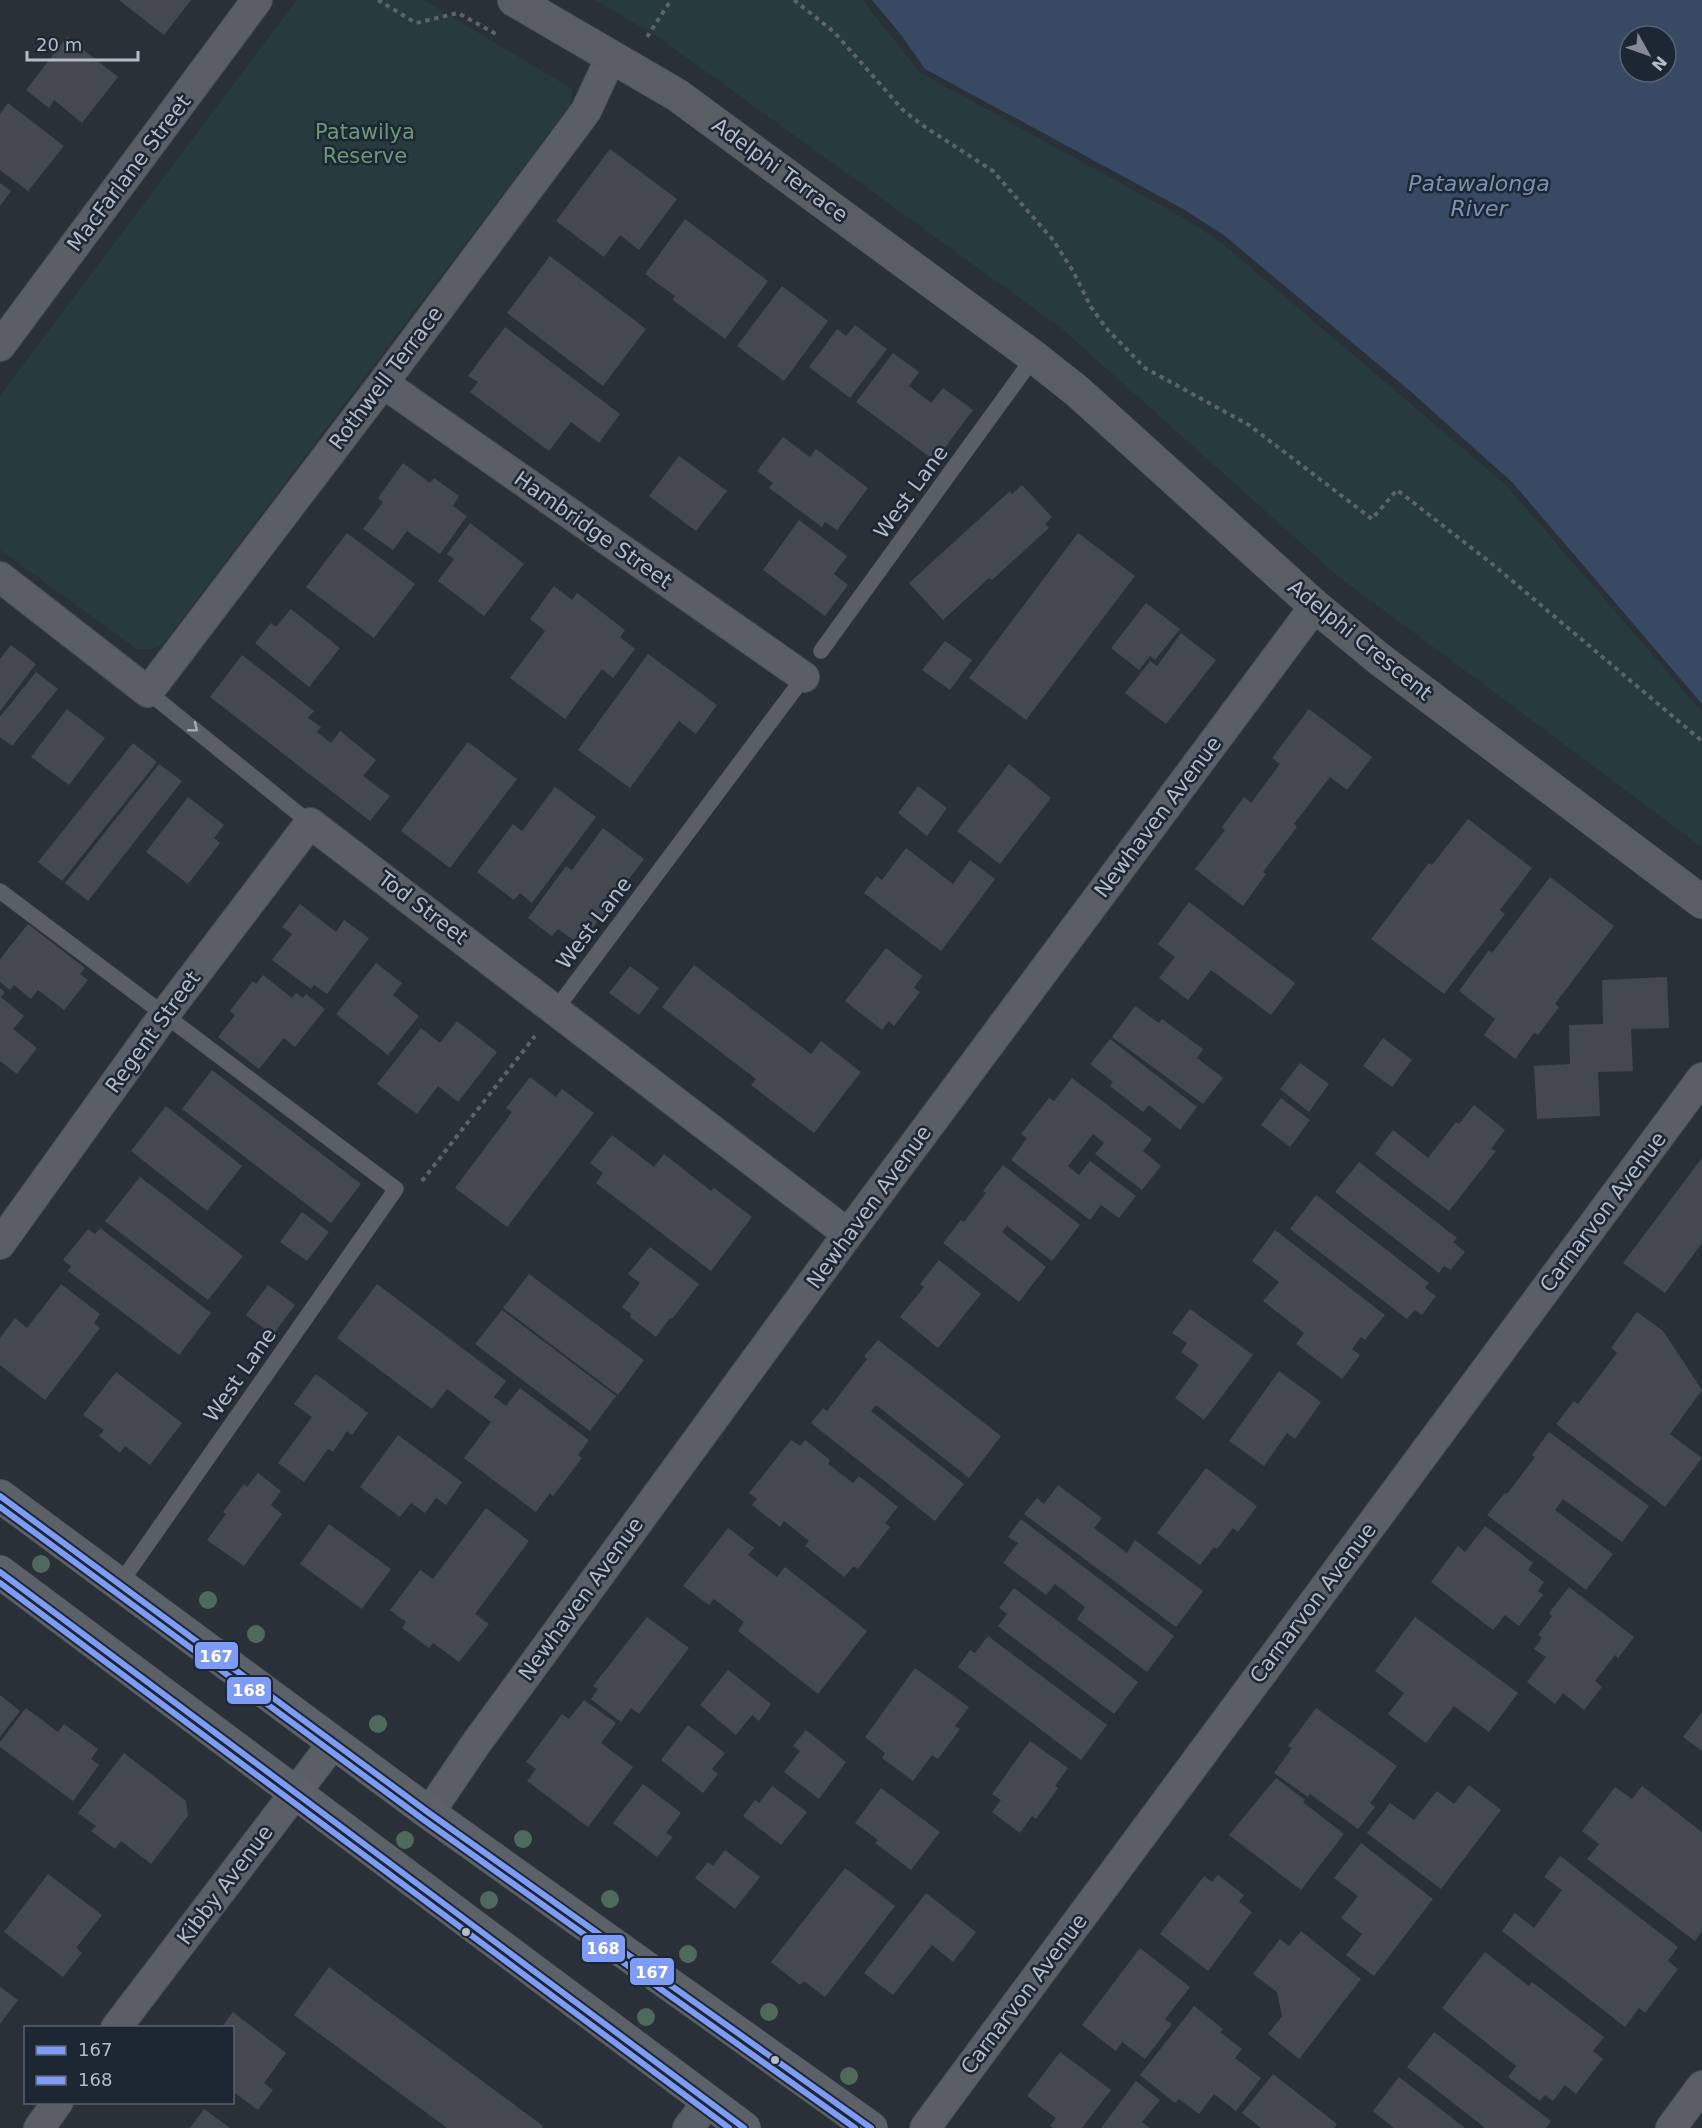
<svg xmlns="http://www.w3.org/2000/svg" width="1702" height="2128" viewBox="0 0 1702 2128" font-family="'DejaVu Sans',sans-serif">
  <style>
    .green { fill: #273a3e }
    .water { fill: #384963; fill-rule: evenodd }
    .building { fill: #444950 }
    .lines { fill: none; stroke-linecap: round; stroke-linejoin: round }
    .lane-casing { stroke: #484c53; stroke-width: 16 }
    .street-casing { stroke: #484c53; stroke-width: 32 }
    .secondary-casing { stroke: #484c53; stroke-width: 34 }
    .primary-casing { stroke: #484c55; stroke-width: 34 }
    .path { stroke: #5d636a; stroke-width: 4; stroke-dasharray: 4.5 4.5; stroke-linecap: butt }
    .lane { stroke: #5a5e66; stroke-width: 15 }
    .street { stroke: #5a5e66; stroke-width: 30 }
    .secondary { stroke: #595d64; stroke-width: 33 }
    .primary { stroke: #5c6168; stroke-width: 33 }
    .bus-1-casing { stroke: #1d2633; stroke-width: 10 }
    .bus-2-casing { stroke: #1d2633; stroke-width: 10 }
    .bus-1 { stroke: #7e9cf6; stroke-width: 6 }
    .bus-2 { stroke: #7e9cf6; stroke-width: 6 }
    .tree { fill: #4e6a5a }
    .oneway { stroke: #a2a9b5 }
    .bus-dot { fill: #b4bcc9; stroke: #1d2633; stroke-width: 2 }
    .labels { text-anchor: middle; dominant-baseline: central; stroke-width: 5; stroke-linejoin: round; paint-order: stroke }
    .park-label { font-size: 21px; fill: #6b9a76; stroke: #1d2633 }
    .street-label { font-size: 21px; fill: #b4bcc9; stroke: #1d2633 }
    .water-label { font-size: 22px; font-style: italic; fill: #7c92b1; stroke: #1d2633 }
    .line-badge { stroke: #1d2633; stroke-width: 2 }
    .badge-label { font-size: 16px; text-anchor: middle; font-weight: bold; fill: #fff }
  </style>
  <rect width="100%" height="100%" fill="#2a3038"/>
  <!-- green -->
  <path class="green" d="M297,0h127l148,89 -2,16 -406,538 -12,6h-15l-137,-99v-154z
    M595,0h268l56,72 265,146 38,25 284,242 196,227v135l-363,-270 -278,-249 -403,-291z"/>
  <!-- water -->
  <path class="water" d="M872,0h830v704l-190,-222 -102,-91 -185,-155 -40,-26 -260,-141 -23,-33zM1630,36h36v36h-36z"/>
  <!-- building -->
  <path class="building" d="M119,0h72l-27,35z
    M67,37l51,40 -36,46 -28,-23 -5,8 -23,-18z
    M8,103l56,43 -36,45 -28,-21v-56z
    M610,149l67,50 -38,51 -19,-15 -16,22 -48,-36z
    M0,183l11,8 -11,15z
    M685,219l83,62 -43,58 -52,-39 2,-4 -30,-22z
    M550,256l96,73 -43,57 -96,-73z
    M782,286l46,35 -44,60 -47,-35z
    M855,325l32,24 -37,49 -41,-31 28,-38 9,7z
    M505,327l115,87 -21,29 -28,-21 -22,29 -79,-59 8,-10 -10,-6z
    M893,353l26,19 -10,14 22,17 12,-15 30,22 -38,51 -79,-59z
    M783,437l27,20 6,-8 52,39 -31,42 -12,-8 -3,5 -53,-39 4,-5 -16,-12z
    M679,456l48,35 -31,40 -47,-35z
    M403,463l27,20 4,-5 25,18 -6,10 14,10 -27,38 -33,-23 -14,19 -30,-21 20,-27 -5,-4z
    M1022,485l30,32 -7,7 4,4 -57,52 -3,-2 -46,42 -34,-37 101,-92 2,3z
    M799,520l48,36 -13,18 14,11 -23,31 -62,-46z
    M470,523l54,41 -40,52 -46,-35 16,-22 -7,-5z
    M347,533l68,51 -41,54 -68,-51z
    M1078,533l57,43 -109,144 -57,-42z
    M554,586l18,14 5,-7 48,37 -5,7 15,12 -22,29 -11,-9 -37,50 -55,-41 35,-47 -15,-12z
    M1146,603l34,26 -25,31 -5,-4 -11,14 -28,-22z
    M291,609l49,39 -31,39 -54,-44 16,-20 5,4z
    M1181,633l35,27 -50,64 -41,-31 25,-32 7,5z
    M945,641l27,19 -22,30 -28,-20z
    M11,645l25,19 -36,47v-52z
    M648,654l69,51 -21,29 -17,-13 -49,67 -52,-38z
    M242,655l72,56 -6,7 13,9 -4,5 14,11 9,-12 36,29 -13,16 27,20 -20,25 -160,-124z
    M36,672l22,17 -46,57 -12,-9v-20z
    M67,709l38,29 -36,47 -38,-28z
    M1309,709l63,48 -25,33 -17,-13 -36,47 3,3 -34,45 3,2 -23,32 -48,-37 30,-39 -3,-3 22,-30 7,6 29,-39 -8,-6z
    M468,742l49,37 -67,89 -49,-37z
    M133,743l24,19 -95,119 -24,-19z
    M159,764l23,17 -94,120 -23,-18z
    M1009,764l42,34 -51,66 -43,-33z
    M918,786l29,22 -20,28 -29,-23z
    M555,787l41,30 -64,86 -12,-10 -6,7 -37,-28 36,-48 9,7z
    M188,797l36,28 -10,13 6,5 -32,41 -42,-32z
    M1468,819l64,49 -32,42 5,4 -61,80 -73,-55 58,-76 3,2z
    M603,828l41,31 -64,86 -22,-16 -6,7 -24,-18 38,-52 6,4z
    M906,848l47,36 17,-24 25,19 -54,72 -77,-58 13,-17 5,4z
    M1550,877l64,49 -59,78 4,3 -21,28 -4,-2 -19,26 -31,-24 11,-16 -36,-28 30,-41 3,3z
    M1189,902l106,81 -24,32 -60,-45 -23,30 -29,-22 16,-21 -17,-13z
    M300,904l36,28 8,-12 25,18 -42,56 -13,-9 -3,4 -39,-29 20,-26 -10,-7z
    M28,924l57,44 -5,6 8,6 -24,30 -26,-20 -7,9 -17,-14 -4,5 -10,-8v-23z
    M886,948l36,28 -8,12 6,4 -26,34 -5,-5 -7,9 -37,-29z
    M376,963l26,20 -9,12 26,21 -31,39 -52,-41z
    M694,965l117,89 10,-13 40,31 -47,61 -63,-48 5,-6 -94,-72z
    M630,966l29,22 -20,27 -30,-22z
    M263,975l29,23 4,-5 7,5 3,-4 19,15 -30,38 -11,-9 -25,31 -41,-32 17,-22 -5,-4 23,-30 3,3z
    M1667,977l2,51 -38,1 2,42 -35,1 2,44 -63,3 -3,-53 36,-2 -1,-39 34,-1 -1,-44z
    M0,988l5,4 -4,5 23,19 -11,13 24,19 -20,26 -17,-13z
    M1135,1006l24,17 3,-4 41,30 -6,9 26,20 -20,26 -91,-67z
    M457,1021l40,31 -39,50 -20,-16 -21,28 -40,-30 44,-56 19,15z
    M1383,1038l29,22 -20,27 -29,-21z
    M1110,1039l87,68 -17,23 -31,-25 -6,7 -33,-26 3,-4 -23,-18z
    M1300,1063l29,21 -20,28 -29,-23z
    M212,1070l149,114 -30,39 -149,-114z
    M530,1077l26,20 6,-8 32,24 -87,114 -52,-39 57,-76 -6,-4z
    M1072,1078l80,61 -9,12 18,15 -19,24 -47,-36 9,-11 -11,-9 -25,32 11,9 11,-14 46,35 -17,22 -18,-13 -11,15 -79,-60 16,-22 -6,-4 28,-36 5,3z
    M1281,1098l29,22 -20,27 -29,-22z
    M1474,1105l31,25 -14,19 5,2 -47,60 -74,-57 18,-24 35,28 28,-36 3,2z
    M166,1106l76,60 -35,45 -76,-60z
    M612,1135l42,32 10,-13 47,37 3,-3 38,29 -41,54 -115,-88 7,-10 -13,-10z
    M1702,1158v85l-37,50 -42,-30z
    M1359,1162l98,76 -4,4 12,10 -15,18 -6,-4 -5,7 -104,-81z
    M1003,1165l77,60 -28,36 -45,-35 -5,6 44,35 -27,35 -76,-59 18,-23 3,2 22,-29 -3,-2z
    M140,1177l103,79 -35,44 -103,-79z
    M1316,1195l113,88 -4,5 11,8 -14,19 -7,-5 -8,9 -117,-90z
    M302,1212l27,20 -22,29 -27,-19z
    M100,1228l111,85 -32,42 -111,-84 3,-5 -8,-6 25,-31 7,5z
    M1275,1230l110,85 -20,25 -4,-3 -9,12 8,6 -18,24 -46,-35 8,-11 -41,-32 16,-19 -27,-21z
    M650,1247l49,37 -27,35 -2,-1 -14,19 -26,-20 1,-3 -9,-7 18,-24 -12,-9z
    M939,1260l42,34 -43,54 -38,-31 24,-30 -4,-3z
    M529,1274l115,86 -26,35 -115,-87z
    M61,1284l39,30 -6,9 6,5 -55,72 -45,-35v-27l15,-20 12,10z
    M377,1284l129,97 -12,16 12,9 14,-18 69,52 -11,15 4,3 -29,38 -3,-3 -14,19 -72,-54 27,-36 -44,-33 -15,20 -95,-71z
    M268,1285l27,20 -22,30 -27,-20z
    M1190,1309l63,46 -49,65 -29,-22 24,-33 -18,-13 6,-9 -15,-10z
    M502,1310l114,86 -26,35 -115,-87z
    M1637,1312l26,19 39,59 -32,44 32,24 -37,49 -109,-83 18,-23 4,3 39,-51 -6,-5z
    M878,1340l123,96 -32,42 -93,-73 -5,6 93,73 -29,37 -124,-98 12,-15 4,3 40,-52 -3,-3z
    M1279,1371l42,31 -26,37 -8,-6 -23,33 -35,-25z
    M116,1372l66,51 -32,42 -25,-19 -5,7 -21,-17 5,-6 -21,-15z
    M316,1374l52,39 -16,22 -5,-4 -14,21 -5,-3 -24,33 -26,-19 34,-46 -18,-13z
    M1549,1432l100,74 -27,36 -59,-43 -8,11 58,44 -27,36 -99,-75 18,-22 2,1 28,-37 -3,-2z
    M398,1435l64,47 -16,23 -10,-7 -11,15 -14,-10 -11,14 -40,-30z
    M791,1440l9,6 5,-6 25,20 -2,4 25,19 6,-7 39,31 -13,16 5,4 -32,42 -4,-3 -10,11 -39,-31 4,-5 -25,-20 -4,6 -28,-22 5,-6 -8,-6z
    M1206,1468l51,38 -19,26 -5,-4 -16,21 -3,-2 -14,18 -43,-32z
    M258,1473l23,18 -10,14 11,9 -38,52 -37,-26 19,-26 -3,-2 21,-28 3,3z
    M1058,1485l44,33 -8,10 33,25 8,-13 68,51 -27,36 -152,-113 13,-16 7,6z
    M486,1508l43,33 -54,73 14,10 -30,38 -26,-19 -4,5 -27,-20 4,-6 -16,-12 30,-40 13,9z
    M1021,1519l153,117 -27,36 -70,-53 8,-12 -30,-23 -9,11 -43,-32 15,-20 -10,-6z
    M329,1524l62,45 -29,40 -62,-45z
    M1485,1526l48,37 -5,7 16,12 -6,9 5,4 -24,31 -14,-11 -12,15 -62,-48 27,-36 7,6z
    M728,1528l26,20 -6,7 29,22 8,-10 82,64 -49,63 -80,-63 6,-9 -30,-23 -5,6 -26,-19z
    M1569,1587l65,50 -16,21 -3,-3 -20,26 7,6 -18,23 -21,-17 -8,11 -28,-22 19,-25 -12,-8 8,-11 -4,-3 14,-19 -3,-3z
    M1014,1588l124,94 -24,32 -116,-88 9,-12 -8,-6z
    M647,1617l42,31 -50,66 -8,-6 -10,14 -30,-23 7,-10 -5,-3z
    M1415,1617l103,76 -29,39 -35,-26 -28,37 -38,-29 16,-21 -29,-22z
    M988,1636l119,89 -26,35 -123,-93 12,-17 5,3z
    M915,1668l54,39 -14,19 5,3 -22,30 -6,-4 -19,26 -31,-23 3,-5 -20,-16z
    M728,1670l43,34 -12,17 -7,-6 -16,20 -36,-30z
    M0,1695l20,16 -20,26z
    M584,1700l32,23 -15,20 32,24 -45,60 -61,-46 9,-12 -10,-7 36,-48 7,5z
    M26,1708l32,24 6,-8 34,25 -7,10 8,6 -26,36 -73,-54v-5z
    M1316,1708l81,58 -27,37 5,4 -17,22 -48,-35 -2,3 -34,-24 18,-25 -4,-2z
    M1702,1712v39l-19,-14z
    M688,1725l37,28 -13,16 6,5 -15,19 -42,-33z
    M806,1730l40,32 -27,37 -35,-27 16,-21 -7,-5z
    M1030,1741l38,27 -13,18 3,2 -22,31 -4,-3 -12,17 -28,-21 9,-12 -9,-6z
    M124,1753l62,48 2,15 -37,48 -30,-23 -6,8 -24,-18 5,-5 -18,-13z
    M1276,1778l29,22 -2,2 41,32 -43,56 -72,-55z
    M643,1784l38,29 -15,20 7,4 -16,20 -44,-34z
    M1469,1785l32,25 -60,79 -74,-56 23,-30 24,17 23,-29 17,13z
    M772,1786l35,26 -26,33 -38,-29 12,-16 4,3z
    M1642,1786l60,46v99l-7,10 -108,-82 12,-15 -17,-13 33,-44 17,12z
    M881,1788l59,44 -29,38 -36,-27 3,-3 -23,-17z
    M1361,1843l72,56 -59,77 -28,-21 16,-21 -21,-16 17,-22 -24,-18z
    M725,1850l35,27 -25,32 -40,-31 13,-16 5,4z
    M1560,1856l118,91 -10,14 10,8 -33,44 -6,-5 -14,19 -123,-96 13,-18 19,15 28,-38 -18,-13z
    M845,1868l50,38 -70,91 -21,-16 -4,4 -29,-23z
    M48,1874l54,41 -26,33 6,5 -19,24 -59,-45z
    M1218,1875l26,20 -5,7 13,10 -44,59 -48,-37 44,-58 8,6z
    M926,1893l50,39 -23,30 -21,-17 -39,50 -29,-22z
    M1301,1931l60,48 -62,80 -31,-25 14,-18 -5,-24 -24,-18 27,-35 9,7z
    M1140,1948l50,39 -25,32 7,5 -27,35 -23,-17 -6,9 -34,-26z
    M1485,1952l44,34 3,-4 72,55 -11,14 10,8 -27,35 -11,-9 -12,16 -8,-6 -5,6 -32,-24 8,-11 -74,-58z
    M329,1967l214,159 -1,2h-95l-153,-113z
    M0,1987l18,13 -18,24z
    M1194,2006l29,23 -3,3 22,17 -7,9 26,20 -25,33 -22,-17 -15,20 -20,-15 -4,4 -35,-28z
    M233,2012l53,41 -22,30 9,7 -15,20 -26,-19v-63h-11z
    M1434,2032l117,89 -5,7h-63l1,-1 -77,-60z
    M1060,2052l51,38 -29,38h-29l-3,-2 6,-8 -29,-22z
    M1273,2074l64,50 -3,4h-73l-19,-15z
    M1399,2077l66,51h-71l-21,-17z
    M1136,2081l24,19 -18,22 8,6h-49z
    M204,2109l26,19h-40z"/>
  <g class="lines">
    <defs>
      <path id="lane" d="M821,651l213,-294
        M148,692l162,131
        M0,891l396,298 -277,396
        M556,1009l248,-332"/>
      <path id="street" d="M0,346l257,-346
        M383,383l421,294
        M0,577l148,115 235,-309 203,-272 25,-54
        M0,1244l165,-230 145,-191 538,411
        M429,1813l46,-68 373,-511 467,-628
        M116,2028l218,-286
        M39,2128l19,-26
        M688,2128l20,-26
        M925,2128l777,-1050
        M1671,2128l31,-42"/>
      <path id="secondary" d="M514,0l163,95 357,262 43,34 238,215 63,52 324,244"/>
      <path id="primary" d="M0,1496l429,317 442,315
        M0,1572l744,556"/>
    </defs>
    <!-- lane casing -->
    <use href="#lane" class="lane-casing"/>
    <!-- street casing -->
    <use href="#street" class="street-casing"/>
    <!-- secondary casing -->
    <use href="#secondary" class="secondary-casing"/>
    <!-- primary casing -->
    <use href="#primary" class="primary-casing"/>
    <!-- path -->
    <path class="path" d="M378,0l38,23 42,-10 38,21
      M794,0l40,32 69,78 22,17 68,44 60,69 20,31 18,36 15,21 39,40 104,57 123,94 25,-29 94,73 211,178
      M647,37l24,-37
      M422,1181l113,-145"/>
    <!-- lane -->
    <use href="#lane" class="lane"/>
    <!-- street -->
    <use href="#street" class="street"/>
    <!-- secondary -->
    <use href="#secondary" class="secondary"/>
    <!-- primary -->
    <use href="#primary" class="primary"/>
    <defs>
      <path id="bus-1" d="M0,1496l429,317 442,315
        M0,1572l744,556"/>
      <path id="bus-2" d="M0,1507l424,313 431,308
        M0,1583l729,545"/>
    </defs>
    <!-- bus-1 casing -->
    <use href="#bus-1" class="bus-1-casing"/>
    <!-- bus-2 casing -->
    <use href="#bus-2" class="bus-2-casing"/>
    <!-- bus-1 -->
    <use href="#bus-1" class="bus-1"/>
    <!-- bus-2 -->
    <use href="#bus-2" class="bus-2"/>
  </g>
  <!-- trees -->
  <g class="tree">
    <circle cx="41" cy="1564" r="9"/>
    <circle cx="208" cy="1600" r="9"/>
    <circle cx="256" cy="1634" r="9"/>
    <circle cx="378" cy="1724" r="9"/>
    <circle cx="523" cy="1839" r="9"/>
    <circle cx="405" cy="1840" r="9"/>
    <circle cx="610" cy="1899" r="9"/>
    <circle cx="489" cy="1900" r="9"/>
    <circle cx="688" cy="1954" r="9"/>
    <circle cx="769" cy="2012" r="9"/>
    <circle cx="646" cy="2017" r="9"/>
    <circle cx="849" cy="2076" r="9"/>
  </g>
  <!-- one-way arrows -->
  <defs><path id="oneway-chevron" d="M-2-3.5L2.5 0L-2 3.5" fill="none" stroke-width="1.6" stroke-linecap="round" stroke-linejoin="round" transform="scale(1.5)"/></defs>
  <use class="oneway" href="#oneway-chevron" transform="translate(194 728) rotate(39)"/>
  <!-- markers -->
  <g class="bus-dot">
    <circle cx="466" cy="1932" r="5"/>
    <circle cx="775" cy="2060" r="5"/>
  </g>
  <g class="labels">
    <!-- park labels -->
    <g class="park-label">
      <text x="365" y="132">Patawilya<tspan x="365" dy="24">Reserve</tspan></text>
    </g>
    <!-- street labels -->
    <g class="street-label">
      <text transform="translate(780 170) rotate(36)">Adelphi Terrace</text>
      <text transform="translate(129 173) rotate(-53)">MacFarlane Street</text>
      <text transform="translate(386 378) rotate(-53)">Rothwell Terrace</text>
      <text transform="translate(911 492) rotate(-54)">West Lane</text>
      <text transform="translate(593 530) rotate(35)">Hambridge Street</text>
      <text transform="translate(1360 640) rotate(39)">Adelphi Crescent</text>
      <text transform="translate(1158 817) rotate(-53)">Newhaven Avenue</text>
      <text transform="translate(423 908) rotate(37)">Tod Street</text>
      <text transform="translate(594 923) rotate(-53)">West Lane</text>
      <text transform="translate(153 1032) rotate(-54)">Regent Street</text>
      <text transform="translate(869 1207) rotate(-54)">Newhaven Avenue</text>
      <text transform="translate(1603 1212) rotate(-53)">Carnarvon Avenue</text>
      <text transform="translate(240 1375) rotate(-55)">West Lane</text>
      <text transform="translate(581 1599) rotate(-54)">Newhaven Avenue</text>
      <text transform="translate(1313 1603) rotate(-53)">Carnarvon Avenue</text>
      <text transform="translate(225 1885) rotate(-53)">Kibby Avenue</text>
      <text transform="translate(1024 1994) rotate(-53)">Carnarvon Avenue</text>
    </g>
    <!-- water labels -->
    <g class="water-label">
      <text x="1479" y="183">Patawalonga<tspan x="1479" dy="25">River</tspan></text>
    </g>
  </g>
  <g class="line-badge">
    <rect x="194" y="1641" width="45" height="29" rx="6" fill="#7e9cf6"/>
    <rect x="226" y="1676" width="46" height="29" rx="6" fill="#7e9cf6"/>
    <rect x="581" y="1934" width="45" height="29" rx="6" fill="#7e9cf6"/>
    <rect x="629" y="1957" width="46" height="29" rx="6" fill="#7e9cf6"/>
  </g>
  <g class="badge-label">
    <text x="216" y="1662">167</text>
    <text x="249" y="1696">168</text>
    <text x="603" y="1954">168</text>
    <text x="652" y="1978">167</text>
  </g>
  <!-- legend -->
  <rect x="24" y="2026" width="210" height="78" fill="#1d2633" stroke="#59626f" stroke-width="1.5"/>
  <rect x="36" y="2046" width="30" height="9" fill="#7e9cf6" stroke="#59626f" stroke-width="1.5"/>
  <text x="78" y="2056" font-size="18" fill="#b4bcc9">167</text>
  <rect x="36" y="2076" width="30" height="9" fill="#7e9cf6" stroke="#59626f" stroke-width="1.5"/>
  <text x="78" y="2086" font-size="18" fill="#b4bcc9">168</text>
  <!-- north arrow -->
  <g transform="translate(1648 54) rotate(130)"><circle r="28" fill="#1d2633" stroke="#59626f" stroke-width="1.5"/>
  <path d="M0-4.5L10 22L0 15L-10 22Z" fill="#848b96"/>
  <text y="-9" font-size="16" font-weight="bold" text-anchor="middle" fill="#b4bcc9">N</text>
  </g>
  <!-- scale -->
  <path d="M27 51v9h111v-9" fill="none" stroke="#b4bcc9" stroke-width="3"/>
  <text x="36" y="51" font-size="18" fill="#b4bcc9" stroke="#1d2633" stroke-width="4.5" paint-order="stroke">20 m</text>
</svg>
